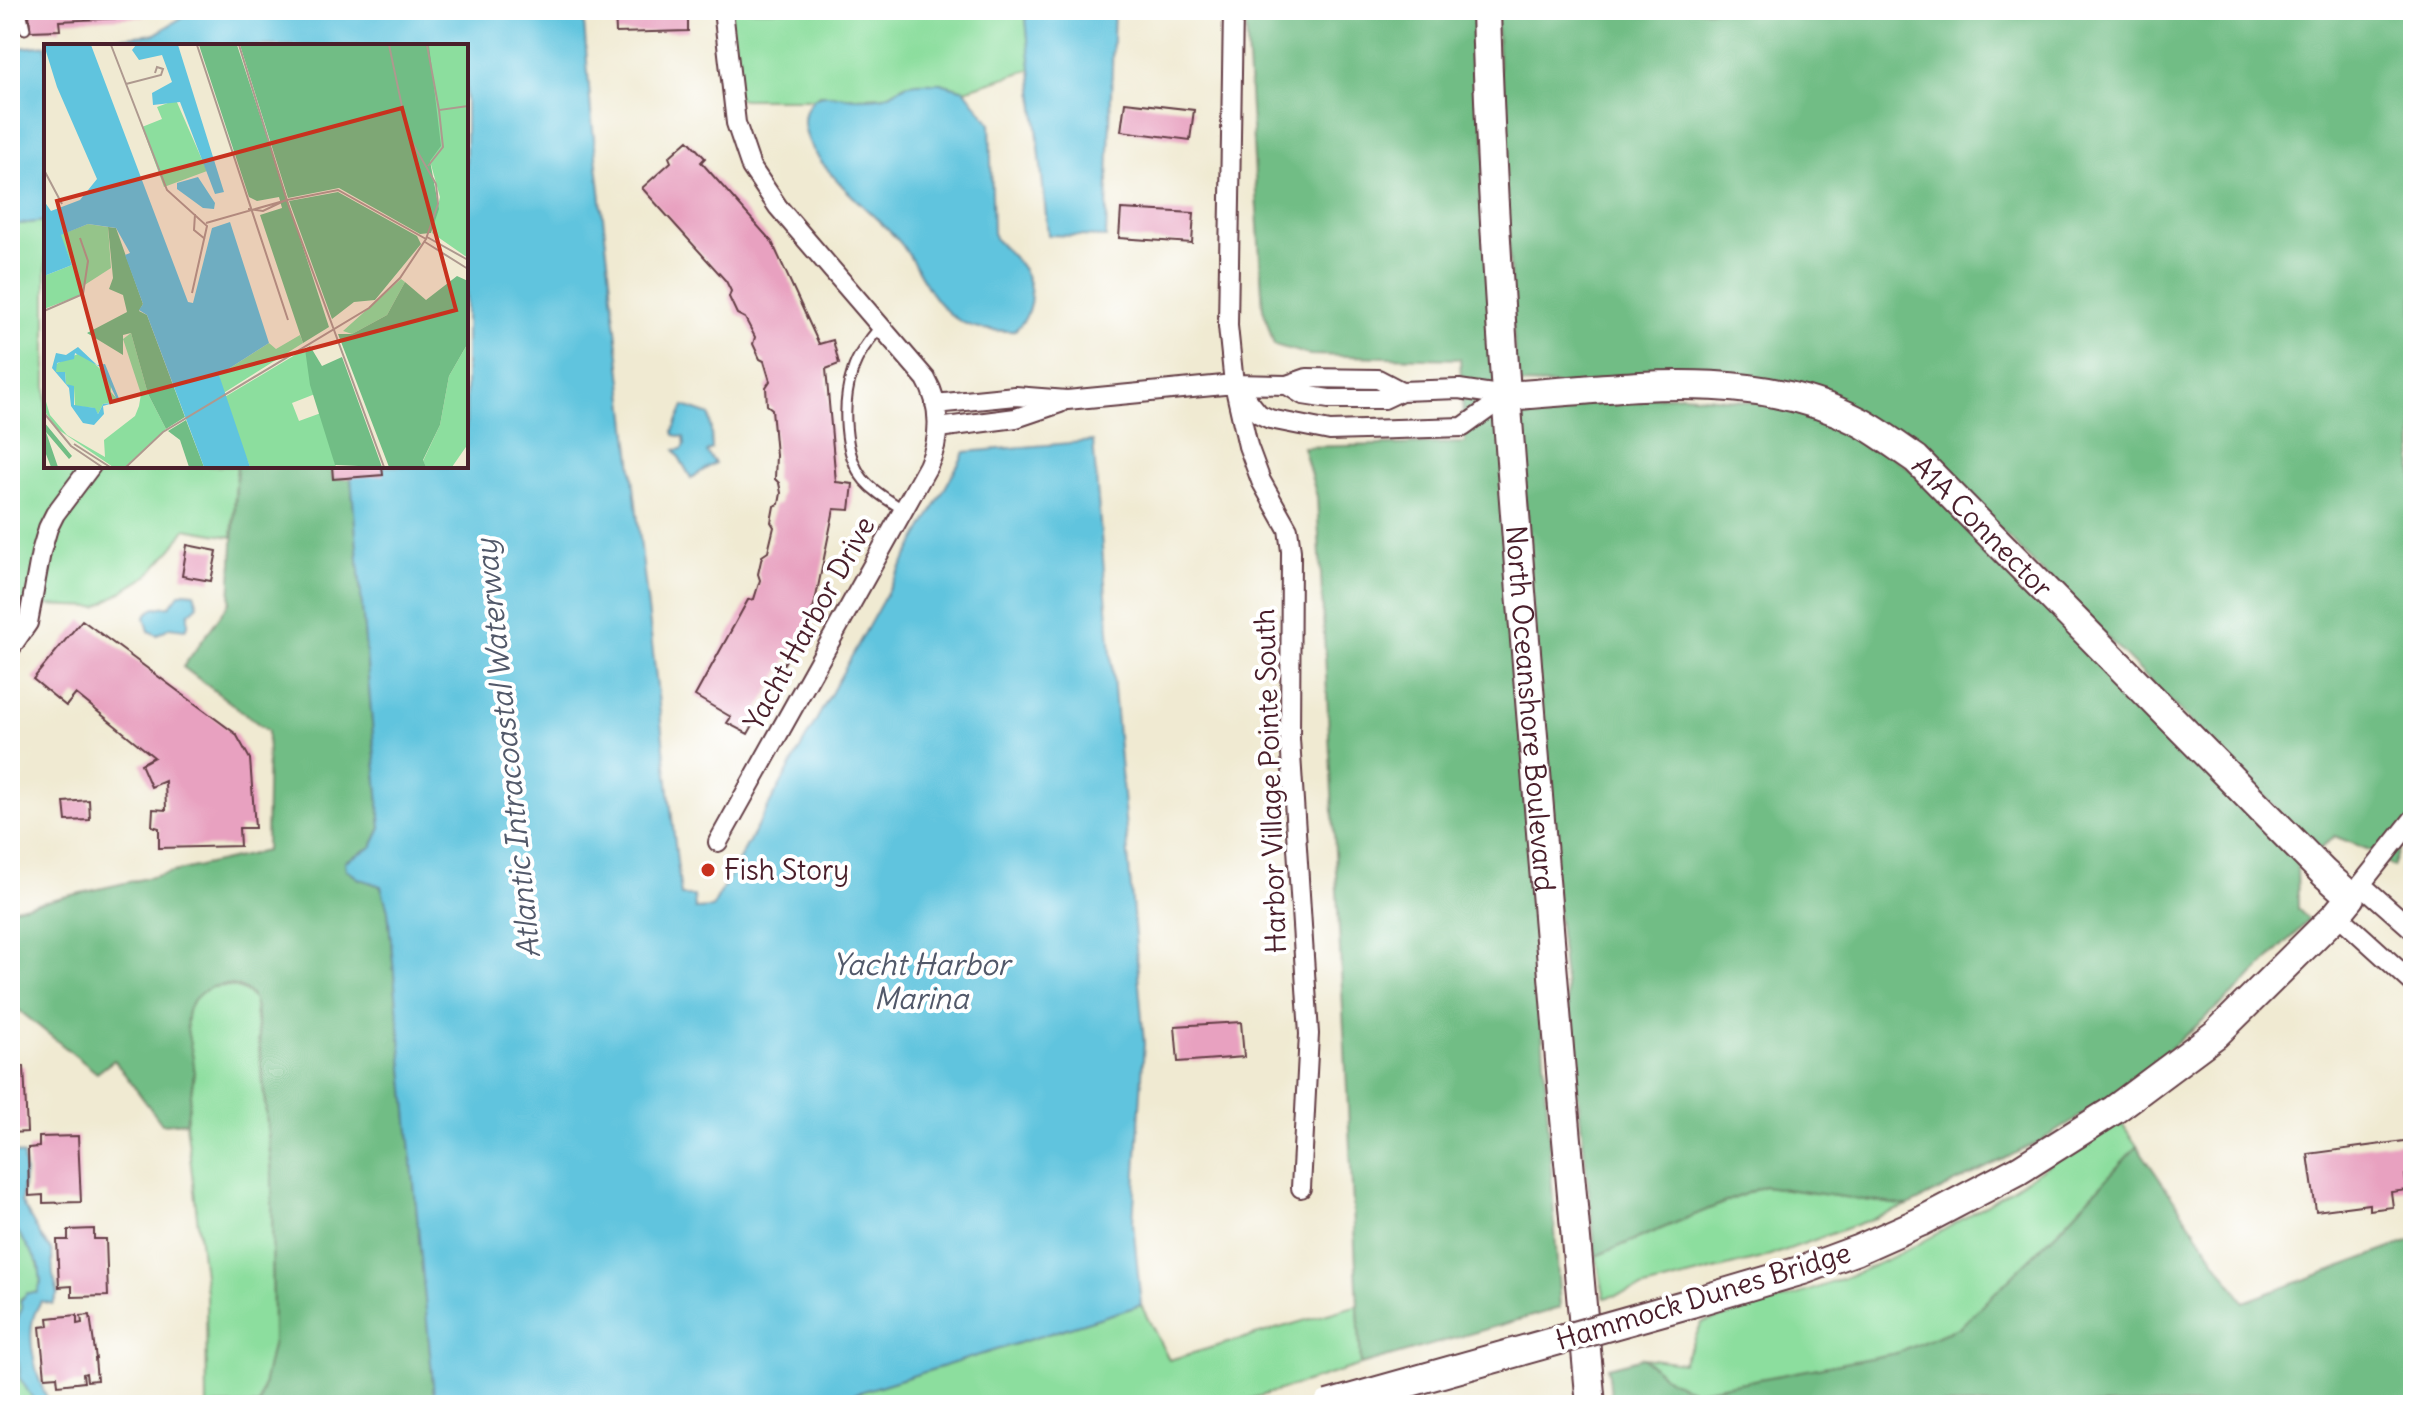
<svg xmlns="http://www.w3.org/2000/svg" width="2423" height="1415" viewBox="0 0 2423 1415" font-family="Delius,sans-serif">
  <style>
    .green { fill: #8cde9e; stroke: #6b7e64; stroke-width: 2 }
    .forest { fill: #71bd85; stroke: #5e6e58; stroke-width: 2 }
    .water { fill: #60c4de; stroke: #557284; stroke-width: 2 }
    .building { fill: #e8a1c0 }
    .lines { fill: none; stroke-linecap: round; stroke-linejoin: round }
    .service-casing { stroke: #633d44; stroke-width: 13 }
    .minor-casing { stroke: #633d44; stroke-width: 22 }
    .primary-casing { stroke: #633d44; stroke-width: 32 }
    .service { stroke: #fff; stroke-width: 9 }
    .minor { stroke: #fff; stroke-width: 18 }
    .primary { stroke: #fff; stroke-width: 28 }
    .primary-bridge-casing { stroke: #633d44; stroke-width: 32; stroke-linecap: butt }
    .primary-bridge { stroke: #fff; stroke-width: 28 }
    .poi-dot { fill: #c8321e; stroke: #fff; stroke-width: 3 }
    .labels { text-anchor: middle; dominant-baseline: central; stroke-width: 8; stroke-linejoin: round; paint-order: stroke }
    .street-label { font-size: 28px; fill: #4a1f2b; stroke: #fff }
    .poi-label { font-size: 28px; fill: #4a1f2b; stroke: #fff; text-anchor: start }
    .water-label { font-size: 30px; font-style: italic; fill: #52596a; stroke: #fff }
    .inset-road { fill: none; stroke: #ae998f; stroke-width: 2 }
    .view { fill: #c8321e; fill-opacity: 0.15; stroke: #c8321e; stroke-width: 4 }
    .inset-edge { fill: none; stroke: #4a1f2b; stroke-width: 4 }
  </style>
  <rect width="100%" height="100%" fill="#fff"/>
  <filter id="ink" filterUnits="userSpaceOnUse"><feTurbulence type="fractalNoise" baseFrequency=".0125" numOctaves="2"/><feDisplacementMap in="SourceGraphic" scale="16" xChannelSelector="R" yChannelSelector="G"/><feConvolveMatrix kernelMatrix="1 2 1 2 8 2 1 2 1" color-interpolation-filters="sRGB"/></filter>
  <filter id="wash" filterUnits="userSpaceOnUse"><feTurbulence type="fractalNoise" baseFrequency=".006" numOctaves="4" result="noise"/><feDisplacementMap in="SourceGraphic" scale="32" xChannelSelector="R" yChannelSelector="G"/><feGaussianBlur stdDeviation="1.8" result="paint"/><feColorMatrix in="noise" values="0 0 0 0 0 0 0 0 0 0 0 0 0 0 0 0 0 1.4 0 .05"/><feComposite in="paint" operator="in"/></filter>
  <g filter="url(#wash)">
    <rect width="100%" height="100%" fill="#f0ead2"/>
    <!-- green -->
    <path class="green" d="M718,10h307l7,59 -67,21 -25,-7 -33,1 -21,12 -43,2 -13,-3h-11l-5,4h-88z
      M46,221v245h191l-5,71 -47,-8 -13,20 -25,27 -50,31 -82,-3 -5,10v-389z
      M2413,842v63c-15,-20 -16,-42 0,-63z
      M222,986c12,0 24,3 32,14l18,173 1,168 -14,64h-52l-1,-112 -20,-171 8,-50 -8,-48 2,-15 8,-14 9,-7z
      M2119,1119l18,27 -75,81 -102,100 -63,26 -201,38 -26,-10 -27,-23 40,5 19,-40c78,-21 159,-46 229,-86 65,-36 126,-78 188,-118z
      M1764,1186l144,20 -138,50 -165,42 -9,-42z
      M10,1220c15,18 40,49 27,73l-16,5 -1,3 2,8c-17,28 0,70 15,96h-27z
      M1141,1305l28,55 189,-55 3,60 -130,40h-413z"/>
    <!-- forest -->
    <path class="forest" d="M1245,10h231l84,1298 -199,57 -44,-868 -14,-50 162,-4 -5,-84 -150,-4 -36,-10 -11,-36z
      M1496,10h917v820l-13,18 -7,19 -21,-16 -38,-15 -16,15 -395,-400 -110,-60 -297,-7z
      M1682,395c59,5 123,8 176,38 17,11 34,24 51,35l388,394 1,47 11,11 -70,69 -89,77 -51,38 -58,37 -133,65 -144,-20 -168,70 -45,-401 -34,-449z
      M237,466h95l1,13 18,-2 30,351 -9,19 -27,14 1,8 12,9 23,8 7,24 47,495h-176l14,-64 -1,-168 -15,-155c-1,-7 -1,-18 -7,-24 -20,-18 -54,-8 -62,17 -5,18 5,37 6,55 0,18 -5,38 -8,56l-24,2 -48,-64 -17,13 -87,-70v-94l256,-58 2,-120 -85,-64 47,-65z
      M2137,1146l107,156 169,-62v165h-801l-4,-38 35,-9 27,23 26,10 201,-38 63,-26 102,-100z"/>
    <!-- water -->
    <path class="water" d="M194,10h389l8,102 90,784h13l1,13 17,-1 253,-456 128,-11 51,602 -11,179 8,83 -323,100h-383l-47,-495 -7,-24 -23,-8 -12,-9 -1,-8 27,-14 9,-19 -30,-351 31,-11h84v-420h-420v175l-36,4v-176l145,-15z
      M1025,10h89l-8,227 -58,-2z
      M940,83l25,7 25,33 3,110 3,7c19,18 39,36 34,64 -2,12 -7,19 -16,27 -20,0 -42,-1 -59,-13 -26,-19 -35,-48 -53,-73 -21,-29 -128,-102 -90,-144 10,-12 32,-2 46,-3 9,0 22,0 30,-3 8,-4 14,-10 22,-11 9,-2 20,-1 30,-1z
      M684,406l26,9 2,34 -4,2 -1,2 8,10 -24,15 -16,-28 7,-1 3,-4 -1,-8 -10,-2 -1,-4z
      M184,592l10,1 4,12 -10,9v12l-3,3 -15,-2 -13,8 -8,-4 -4,-14c5,-10 15,-10 25,-11l9,-12z
      M10,1151l13,4 2,17 -4,30 22,38 9,11 1,24 5,18 -5,11 -12,-3c-3,6 -7,12 -8,18 -6,23 5,68 19,86h-15l-18,-28c2,-9 -1,-13 -2,-21 -2,-14 -3,-35 5,-47l-2,-8 7,-8h10l4,-10 -2,-19 -29,-44z"/>
    <g id="blocks">
      <!-- building -->
      <path class="building" d="M29,10h114l1,7 -85,4 1,9 -30,1z
        M615,10h73v21l-72,2z
        M1125,102l69,8 -4,30 -69,-9z
        M688,140l17,18 -4,4 71,80 47,102 14,-4 6,24 -13,5 10,113 17,2 -3,26 -16,-1 -19,93 -6,17 -51,91 3,1 -13,23 -21,-11 4,-6 -36,-21 53,-96 6,-1 6,-19 -2,-6 4,-18 6,-4 6,-25 -3,-5 3,-16 5,-2 2,-11 -2,-10 -4,-4 1,-24 -4,-46 -5,-4 -1,-18 4,-6 -6,-20 -4,-2 -7,-15 2,-7 -10,-19 -8,-4 -8,-17 2,-6 -5,-10 -84,-93 29,-26 -2,-5z
        M1121,209l73,4 -2,30 -73,-5z
        M332,466h50l1,9 -50,4z
        M187,545l30,6 -6,30 -29,-5z
        M82,620l154,114 14,25 5,69h-16l1,18 -81,2v-20l-7,-2 1,-17 13,1 -1,-29 -14,6 -10,-23 13,-7 -78,-63 -10,12 -33,-27z
        M89,800l1,20 -24,1 -2,-19z
        M1241,1022l3,35 -66,5 -3,-36z
        M10,1066h14l3,66 -17,1z
        M78,1136l3,66 -38,1v-8l-14,1 -1,-48 11,-1v-10z
        M2412,1140l1,34 -8,1 2,15 -16,2 2,15 -24,3v-6l-53,7 -8,-57z
        M94,1229v10h12l2,57 -36,1v-11l-13,1 -2,-47h11v-10z
        M77,1315v9l5,-1 -1,-7 9,-1 6,44h-1l2,21 -10,1 -1,-8 -3,1 1,8 -26,3 -1,-9 -12,1 -5,-50 9,-1 -1,-8z"/>
    </g>
  </g>
  <g filter="url(#ink)">
    <use href="#blocks" fill-opacity="0" stroke="#633d44" stroke-width="2"/>
    <g class="lines">
      <defs>
        <path id="service" d="M21,10l4,19
          M881,326c-12,14 -24,29 -29,47 -10,31 -9,81 12,107 11,13 26,21 40,30"/>
        <path id="minor" d="M1233,10l-5,316 6,58 14,62 13,35 27,48 3,22 -1,188 19,295 -8,154
          M1287,385l16,10 26,4h55l17,-8
          M1238,388l21,26 11,5 60,12 133,-4 43,-31
          M935,404l80,-8 52,4 167,-16 53,1 20,-7 71,1 23,12 58,-2 47,7
          M938,428l78,-10 44,-15
          M10,649l18,-26 13,-71 7,-24 7,-14 36,-48
          M718,842l210,-376c13,-27 13,-61 -2,-87l-148,-172 -27,-40 -15,-44 -13,-113
          M2362,885l51,45
          M2351,897l62,-78
          M2337,914l76,69"/>
        <g id="primary">
          <path id="s1" d="M1486,10c5,194 20,389 35,582 21,272 45,542 70,813"/>
          <path id="s2" d="M1506,396c117,-8 246,-30 354,26 19,10 38,25 56,37l408,414 27,24 -14,17 -121,120 -102,76 -95,60 -99,52 -63,28 -54,20 -112,33"/>
        </g>
      </defs>
      <!-- service casing -->
      <use href="#service" class="service-casing"/>
      <!-- minor casing -->
      <use href="#minor" class="minor-casing"/>
      <!-- primary casing -->
      <use href="#primary" class="primary-casing"/>
      <!-- service -->
      <use href="#service" class="service"/>
      <!-- minor -->
      <use href="#minor" class="minor"/>
      <!-- primary -->
      <use href="#primary" class="primary"/>
      <defs>
        <path id="primary-bridge" d="M1328,1405l363,-102"/>
      </defs>
      <!-- primary-bridge casing -->
      <use href="#primary-bridge" class="primary-bridge-casing"/>
      <!-- primary-bridge -->
      <use href="#primary-bridge" class="primary-bridge"/>
    </g>
  </g>
  <!-- markers -->
  <circle class="poi-dot" cx="708" cy="870" r="8"/>
  <g class="labels">
    <!-- street labels -->
    <g class="street-label">
      <text stroke="none"><textPath href="#s2" startOffset="522">A1A Connector</textPath></text>
      <text transform="translate(809 623) rotate(-61)">Yacht Harbor Drive</text>
      <text stroke="none"><textPath href="#s1" startOffset="700">North Oceanshore Boulevard</textPath></text>
      <text transform="translate(1270 781) rotate(-92)">Harbor Village Pointe South</text>
      <text transform="translate(1703 1296) rotate(-17)">Hammock Dunes Bridge</text>
    </g>
    <!-- poi labels -->
    <g class="poi-label">
      <text x="724" y="870">Fish Story</text>
    </g>
    <!-- water labels -->
    <g class="water-label">
      <text transform="translate(507 749) rotate(-96)">Atlantic Intracoastal Waterway</text>
      <text x="921" y="964">Yacht Harbor<tspan x="921" dy="34">Marina</tspan></text>
    </g>
  </g>
  <!-- overview -->
  <g transform="translate(44 44)">
    <rect width="424" height="424" fill="#f0ead2"/>
    <path d="M385,1h39v213l-36,-25 8,-36 -10,-36zM132,56l31,71 -43,16 -22,-60 20,-8 -5,-12zM44,180l20,3 3,41 -28,18 -2,9 -37,14v-33l28,-11 -12,-30zM357,235l4,3 -18,33 -35,19 -9,-3zM87,289l17,61 18,35 -41,38h-12l-57,-39 -12,-18v-15l6,20 17,20 38,22 -1,-17 31,-24 4,-10 2,-12 -18,-55zM256,291l3,8 -81,51 -3,-19 50,-32 7,6zM424,299v101l-16,23h-26l-3,-6 17,-36 9,-49zM261,305l10,45 -23,9 7,18 22,-8 15,54h-86l-27,-69zM38,308l29,27v13l8,9 -16,3 -5,10 -4,-6 -19,-2 -1,-18 -8,-4 -1,-12h-9v-8z" fill="#8cde9e"/>
    <path d="M155,1h38l92,282 -26,16 -43,-128 22,-7 -3,-11 -22,4 -8,-4zM196,1h189l12,101 -11,15 9,48 -8,24 -11,1 -81,-46 -51,10zM294,148l79,44 4,8 -46,56 -21,2 -22,17 -43,-118zM64,183l8,1 27,76 -4,7 8,4 38,102 -19,12 -18,-35 -17,-61 -8,2v20l-36,-22 40,-21 -4,-17 -14,-6 4,-11zM413,232l11,5v62l-19,33 -9,49 -17,35 3,7h-37l-51,-133h14l35,-19 18,-33 21,18zM266,302l12,20 20,-9 40,110 -47,-2 -25,-80 -5,-36zM142,376l18,47h-15l-9,-27 -12,-9zM0,378l28,34 -3,3 -23,-27 12,35h-7l-7,-18z" fill="#71bd85"/>
    <path d="M0,1h47l97,257 5,1 19,-75 18,-6 39,121 -50,32 31,92h-46l-57,-152 -8,-5 4,-6 -18,-49 5,-2 -14,-25 -28,-4 -27,11 11,30 -28,11v-75l7,10 29,-11 17,-21 -40,-92zM92,1h42l46,147 -9,2 -35,-92 -27,3 -1,-12 20,-11 -10,-27 -23,5 -7,-10zM154,133l17,26 -1,6 -11,-1 -26,-19v-6zM34,303l19,18 8,-1 15,37 -17,5 1,8 -10,11 -11,-2 -12,-17 -2,-18 -17,-20 4,-15 10,2zM31,309l27,15 16,34 -15,2 -5,10 -3,-6 -21,-3v-19l-8,-2 -1,-12h-9l1,-9 17,-4z" fill="#60c4de" fill-rule="evenodd"/>
    <path class="inset-road" d="M67,1l56,145 40,36 -15,67M153,1l91,275M195,1l49,159 96,263M345,1l19,90 28,49 2,20 -12,35M383,1l12,65M82,40l35,-9 2,-6 -6,-2 -2,6M384,122l15,-19 -4,-37 29,-4M0,126l18,34M204,165l15,2 23,-11M151,170l-1,16 11,9M162,179l81,-23M383,193l41,23M381,198l43,27M0,267l39,-17 5,-33 -8,-23M0,369l27,33 31,21M30,400l36,23M82,423l37,-35 206,-124 31,-30 26,-39 -88,-49 -51,10"/>
    <path class="view" d="M358,64l54,202 -345,92 -54,-201z"/>
    <rect width="424" height="424" class="inset-edge"/>
  </g>
  <!-- margin -->
  <rect width="2423" height="1415" fill="none" stroke="#fff" stroke-width="40"/>
</svg>
